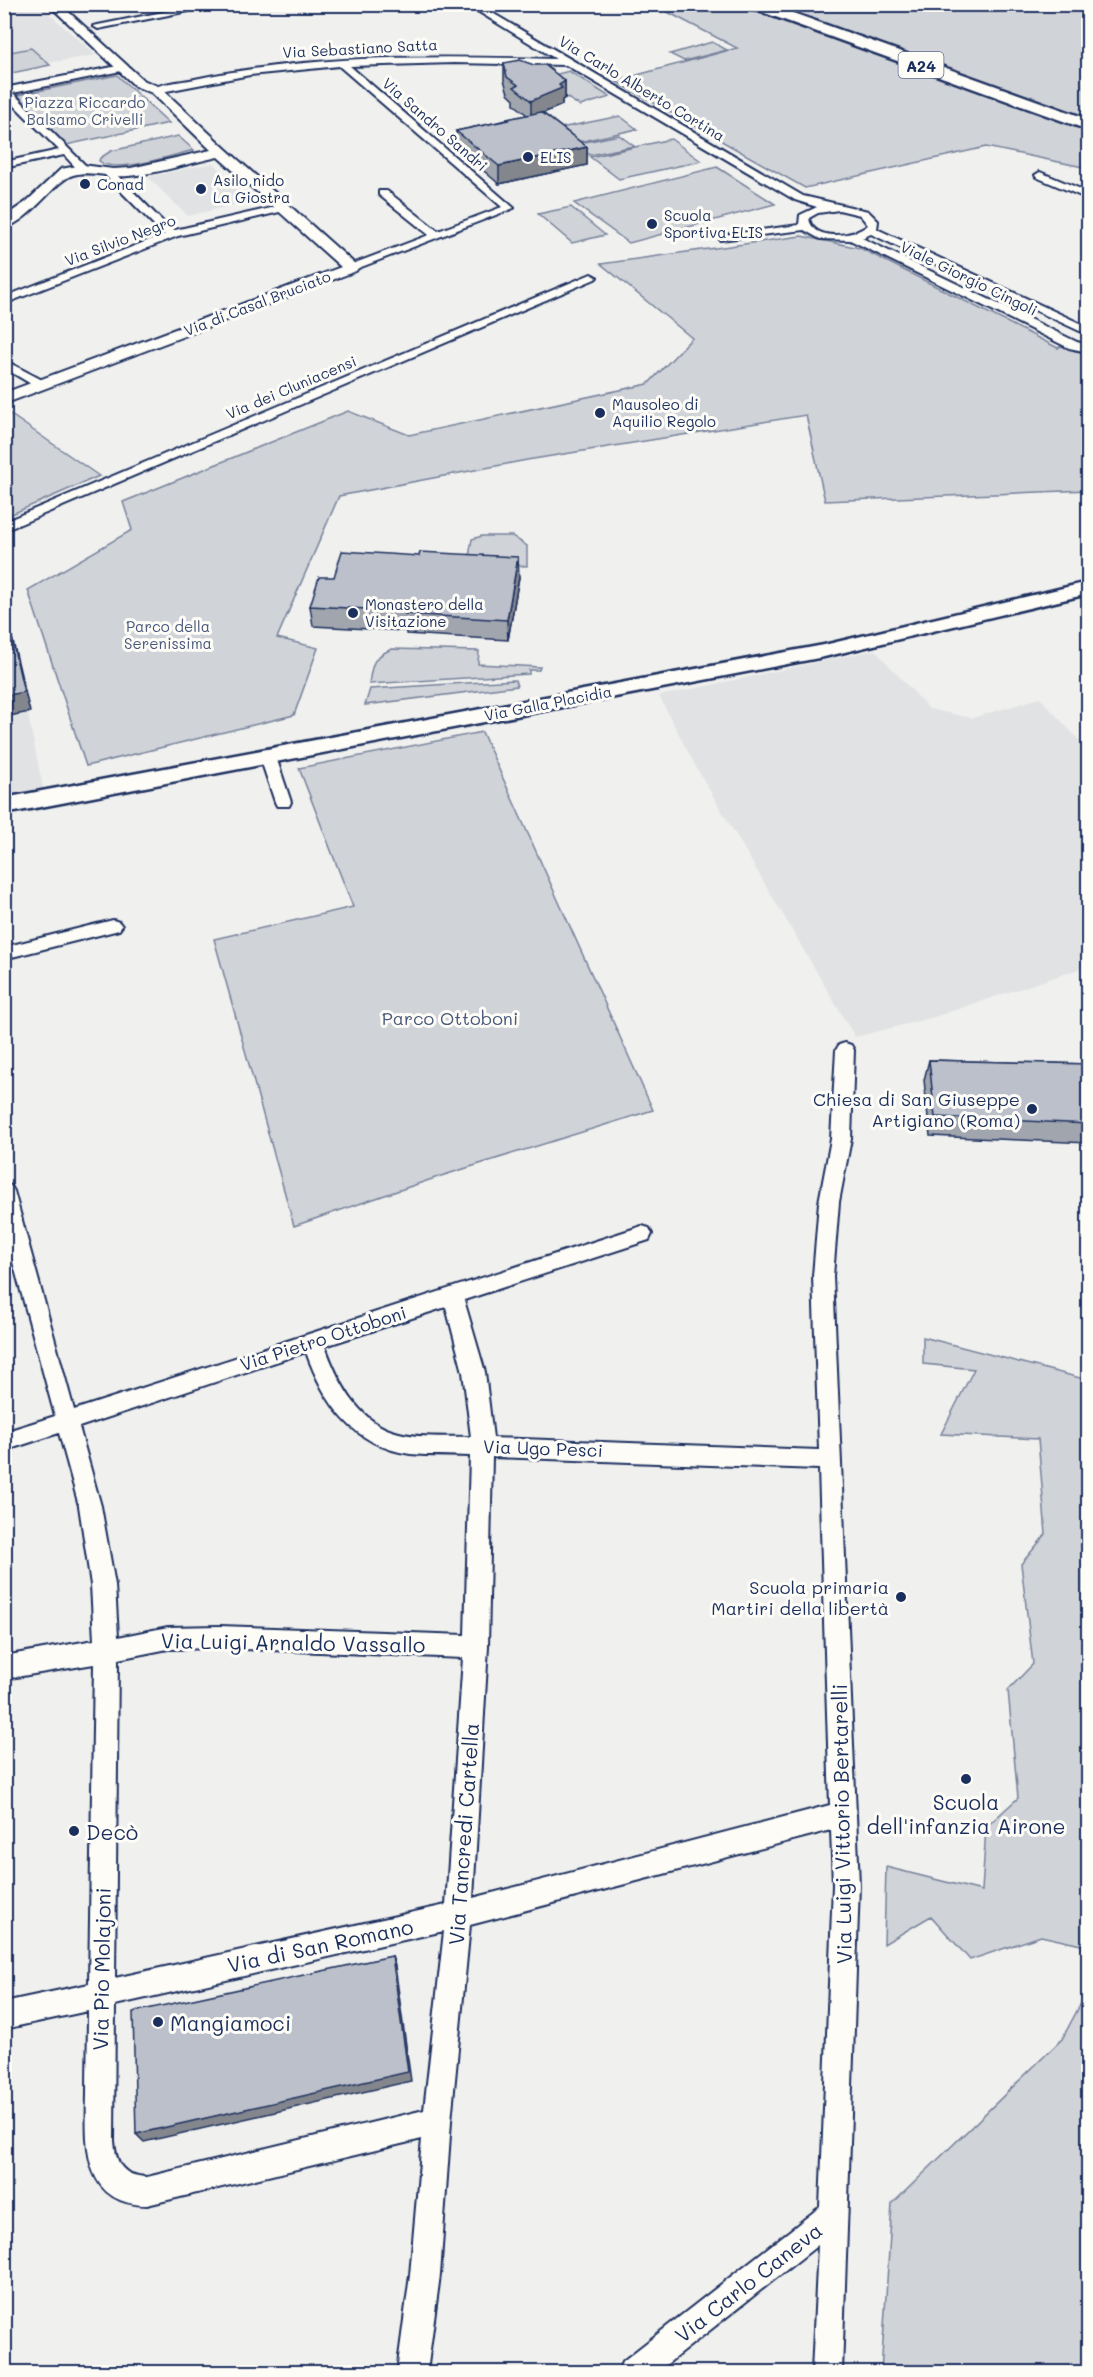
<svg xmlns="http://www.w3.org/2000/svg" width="1093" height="2377" viewBox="0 0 1093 2377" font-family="Mali,sans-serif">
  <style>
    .built { fill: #e0e2e3 }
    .green { fill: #d0d3d8; stroke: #76819b; stroke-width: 1.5 }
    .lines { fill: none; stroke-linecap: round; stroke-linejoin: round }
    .minor-casing { stroke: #1b2f5e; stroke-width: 4 }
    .tertiary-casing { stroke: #1b2f5e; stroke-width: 4 }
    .secondary-casing { stroke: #1b2f5e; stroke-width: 5 }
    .motorway-casing { stroke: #1b2f5e; stroke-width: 5 }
    .minor { fill: #fdfcf7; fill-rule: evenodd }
    .tertiary { fill: #fdfcf7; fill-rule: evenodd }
    .secondary { fill: #fdfcf7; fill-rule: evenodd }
    .motorway { fill: #fdfcf7; fill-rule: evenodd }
    .wall { fill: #a1a5ae; stroke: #1b2f5e; stroke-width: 1.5 }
    .shaded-wall { fill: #83868d; stroke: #1b2f5e; stroke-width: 1.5 }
    .building { fill: #bbc0ca; stroke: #1b2f5e; stroke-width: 1.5 }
    .poi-dot { fill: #1b2f5e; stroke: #fdfcf7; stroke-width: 2 }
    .labels { text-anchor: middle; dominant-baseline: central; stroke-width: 6; stroke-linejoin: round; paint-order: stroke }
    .far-street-label { font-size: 15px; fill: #1b2f5e; stroke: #fdfcf7 }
    .far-park-label { font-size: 15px; fill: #48587c; stroke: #fdfcf7 }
    .far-poi-label { font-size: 15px; fill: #1b2f5e; stroke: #fdfcf7; text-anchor: start }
    .shield { fill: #fdfcf7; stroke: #5f6c8c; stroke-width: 1.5 }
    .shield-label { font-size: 16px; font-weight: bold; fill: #1b2f5e }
    .park-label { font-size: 18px; fill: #48587c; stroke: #fdfcf7 }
    .poi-label { font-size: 18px; fill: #1b2f5e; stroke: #fdfcf7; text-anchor: end }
    .street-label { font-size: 18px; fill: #1b2f5e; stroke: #fdfcf7 }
    .near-street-label { font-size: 21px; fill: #1b2f5e; stroke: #fdfcf7 }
    .near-poi-label { font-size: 21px; fill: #1b2f5e; stroke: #fdfcf7; text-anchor: start }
  </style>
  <rect width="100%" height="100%" fill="#f0f0ee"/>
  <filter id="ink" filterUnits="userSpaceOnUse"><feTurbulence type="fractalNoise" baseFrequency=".0167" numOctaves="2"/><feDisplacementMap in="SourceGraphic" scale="12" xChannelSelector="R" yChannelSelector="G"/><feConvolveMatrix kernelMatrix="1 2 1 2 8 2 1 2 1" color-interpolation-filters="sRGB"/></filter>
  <g filter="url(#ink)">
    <!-- built -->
    <path class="built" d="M39,5l57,50 -48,8 2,2 -45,9 -1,-64z
      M213,163l41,37 -66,16 -40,-39z
      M7,612l36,176 -38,10 -1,-185z
      M875,650l54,59 43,9 68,-20 48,52v216l-157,52 -76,19 -159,-270 -37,-71z"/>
    <!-- green -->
    <path class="green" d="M654,5h434v163l-102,-21 -181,41 -190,-107 122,-33z
      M712,42l15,8 -43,11 -14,-7z
      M31,48l19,17 -38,8 -7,-8v-12z
      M569,71l41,26 -30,9 -28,-18 -21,-7z
      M117,75l52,48 -103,22 -48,-50z
      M620,116l17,13 -63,14 -18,-14z
      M619,135l15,11 -44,9 -15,-11z
      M178,136l16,14c-21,5 -78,25 -95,11l1,-3 11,-7z
      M671,139l30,22 -82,18 -29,-22z
      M717,167l58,37 -146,39 -55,-40z
      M571,207l34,28 -33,8 -34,-29z
      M801,236l59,12 198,100 4,-3 13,6 13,2v137l-263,11 -19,-86 -279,45 -188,36 -62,142 41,10 -24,67 -208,51 -58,-176 104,-60 -9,-28 225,-91 61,24 239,-51 44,-46 -91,-74z
      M4,410l95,66 -94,41z
      M482,536h30l15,10v20l-59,-3 4,-24z
      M392,649l87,2 -1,13 62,3 -1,3h-10v4l-160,10c3,-20 3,-27 23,-35z
      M515,680l2,6 -152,19 5,-16z
      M482,732l171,378 -212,66 -147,50 -80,-287 139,-32 -54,-139z
      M923,1337l165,43v590l-7,-25 -40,-9 -71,24 -39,-44 -47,28 2,-77 96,24 4,-64 32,-29 -10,-108 25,-26 -12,-100 25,-30 -8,-95 -97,-5 33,-65 -51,-5z
      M1088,1990v382h-207l11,-168 170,-165z"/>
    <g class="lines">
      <defs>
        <path id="minor" d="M203,4h21l-126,25 -5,-3z
          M296,4h11v1l-4,3z
          M466,4h11l326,192 65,15 10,10 -1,8 211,98v7l-4,-1 -213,-99 -9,4 215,104 11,3v7l-19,-4 -219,-108 -30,-1 -16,-9 -84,10v-4l4,-1 75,-10 1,-10 17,-8 -22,-7 -229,-135 -112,-2 -104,3 164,142 -163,63 -6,-3 2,-2 82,-31 -50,-40v-4h8l51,40 64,-24 -163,-141 -89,9 -94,18 -5,-3c10,-8 31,-8 44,-11 119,-25 241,-23 361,-20zM839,210l21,5 8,10c-13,12 -56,17 -59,-7l9,-5z
          M123,65l5,3 -2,2 -113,23 74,74v4h-8l-15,-16 -60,13v-6l55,-12 -55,-55v-7z
          M109,170l4,1 54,55 8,4 109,-25 5,3 -1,2 -110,26 -174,68v-7l161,-63 -6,-4 -54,-55 -1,-2z
          M1040,172l48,20v7l-52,-22 -1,-2z
          M591,274l6,3 -2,2 -591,252v-9z
          M4,360l42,22 2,3 -6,4 -4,-1 -34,-20z
          M268,752l8,5 15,45 -2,4h-12l-2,-4 -15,-45z
          M113,920l6,2 3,4 -3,4 -115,29v-12z
          M845,1043l6,2 3,5 -3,89 -12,63 -6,74 26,609 -17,487h-30l6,-127 -161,127h-38l4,-11 197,-154 13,-322 -2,-55 -361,95 -19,196 -11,154 -13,97h-30l13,-97 12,-136 -275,66c-66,-1 -61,-63 -60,-111 0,-28 1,-56 1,-83l-84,18v-27l85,-18 5,-320 -90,15v-23l90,-16 -3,-55 -12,-79 -20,-73 -55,18v-19l51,-16 -51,-187v-46l7,3 3,5 60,219 568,-184 7,2 3,6 -3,6 -185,60 21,72 8,66 326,12 -6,-174 6,-74 12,-63 5,-89 3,-5zM446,1307l17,65 8,65c-25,-1 -55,2 -79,-6 -36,-12 -55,-52 -67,-85zM306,1352c18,50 47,94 104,102 20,2 40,1 60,2l-5,179 -245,-9 -52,1 -50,10 -3,-52 -14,-79 -22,-79zM492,1457l327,12 11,336 -357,93 15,-251zM220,1648l243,10 -17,247 -331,73 3,-319 50,-10zM444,1931l-20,179 -277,67c-25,-1 -31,-13 -33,-36l1,-136z"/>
        <path id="tertiary" d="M48,4h12l83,76 17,7 66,62 130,116 2,3 -2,3 -352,133v-11l337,-126 -123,-110c-29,6 -60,17 -90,19 -18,2 -38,-6 -55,-1 -18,5 -43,47 -69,53v-11l22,-15 35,-33 22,-4 30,4 18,-1 80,-18 -59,-57 -17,-7z"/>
        <path id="secondary" d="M1088,582v12l-264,63 -820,157v-16l820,-153z"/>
        <path id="motorway" d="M746,4h22l320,115v11l-340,-123z"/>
      </defs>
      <!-- minor casing -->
      <use href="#minor" class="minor-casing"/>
      <!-- tertiary casing -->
      <use href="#tertiary" class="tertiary-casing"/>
      <!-- secondary casing -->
      <use href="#secondary" class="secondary-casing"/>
      <!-- motorway casing -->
      <use href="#motorway" class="motorway-casing"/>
      <!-- minor -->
      <use href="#minor" class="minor"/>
      <!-- tertiary -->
      <use href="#tertiary" class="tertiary"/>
      <!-- secondary -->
      <use href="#secondary" class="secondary"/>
      <!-- motorway -->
      <use href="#motorway" class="motorway"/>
    </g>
    <!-- wall -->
    <path class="wall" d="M504,63l61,18v17l-3,2v5l-19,8 44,34v18l-88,19 -42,-36 -1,-17 51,-11v-1l20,-4 -13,-11v-5l-6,-6 -4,-13z
      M519,577l-11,63 -102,-6v-3l-93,-5 -3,-20z
      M929,1060l160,4v79l-159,-7 -6,-56z"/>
    <!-- shaded-wall -->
    <path class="shaded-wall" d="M565,81v17l-3,2v5l-31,13v-17z
      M587,147v18l-88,19v-18z
      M518,557l1,20 -11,63 -1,-20z
      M4,604l26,108 -26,5z
      M392,1956l3,10 16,115 -267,61 -8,-8z"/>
    <!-- building -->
    <path class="building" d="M520,60l14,5h11l20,16 -6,4 3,3 -31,13 -17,-14 4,-2 -11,-8 -3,-14z
      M541,112l46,35 -88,19 -43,-35 53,-11 -2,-1z
      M342,551l77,5 1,-4 98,5 -11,63 -102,-6 1,-3 -96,-5 9,-29h15z
      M4,606l20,86 -20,4z
      M929,1060l160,4v60l-154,-7z
      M392,1956l16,116 -272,62 -3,-122z"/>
  </g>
  <!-- markers -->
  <g class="poi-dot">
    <circle cx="528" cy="157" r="6"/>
    <circle cx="85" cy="184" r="6"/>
    <circle cx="201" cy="189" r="6"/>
    <circle cx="652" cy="224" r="6"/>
    <circle cx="600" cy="413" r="6"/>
    <circle cx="353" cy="613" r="6"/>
    <circle cx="1032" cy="1109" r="6"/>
    <circle cx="901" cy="1597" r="6"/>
    <circle cx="966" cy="1779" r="6"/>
    <circle cx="74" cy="1831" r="6"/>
    <circle cx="158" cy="2022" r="6"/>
  </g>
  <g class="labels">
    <!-- far-street labels -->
    <g class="far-street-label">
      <text transform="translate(360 48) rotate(-3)">Via Sebastiano Satta</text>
      <text transform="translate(642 88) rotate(31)">Via Carlo Alberto Cortina</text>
      <text transform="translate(435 124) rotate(41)">Via Sandro Sandri</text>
      <text transform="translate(120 240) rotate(-21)">Via Silvio Negro</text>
      <text transform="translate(969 278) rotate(26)">Viale Giorgio Cingoli</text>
      <text transform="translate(257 303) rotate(-21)">Via di Casal Bruciato</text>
      <text transform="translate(291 387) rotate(-23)">Via dei Cluniacensi</text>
      <text transform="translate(548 703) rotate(-11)">Via Galla Placidia</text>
    </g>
    <!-- far-park labels -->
    <g class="far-park-label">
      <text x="85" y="102">Piazza Riccardo<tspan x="85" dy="17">Balsamo Crivelli</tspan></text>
      <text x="168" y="626">Parco della<tspan x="168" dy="17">Serenissima</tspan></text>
    </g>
    <!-- far-poi labels -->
    <g class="far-poi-label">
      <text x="540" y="157">ELIS</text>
      <text x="213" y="180">Asilo nido<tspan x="213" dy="17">La Giostra</tspan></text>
      <text x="97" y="184">Conad</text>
      <text x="664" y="215">Scuola<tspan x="664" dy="17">Sportiva ELIS</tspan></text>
      <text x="612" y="404">Mausoleo di<tspan x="612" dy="17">Aquilio Regolo</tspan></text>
      <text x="365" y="604">Monastero della<tspan x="365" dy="17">Visitazione</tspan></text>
    </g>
    <!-- shield labels -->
    <rect class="shield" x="898.5" y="52" width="45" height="26" rx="4.5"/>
    <g class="shield-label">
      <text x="921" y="65">A24</text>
    </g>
    <!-- park labels -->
    <g class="park-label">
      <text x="450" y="1018">Parco Ottoboni</text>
    </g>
    <!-- poi labels -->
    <g class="poi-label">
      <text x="1020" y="1099">Chiesa di San Giuseppe<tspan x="1020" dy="21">Artigiano (Roma)</tspan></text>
      <text x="889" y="1587">Scuola primaria<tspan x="889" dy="21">Martiri della libertà</tspan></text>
    </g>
    <!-- street labels -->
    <g class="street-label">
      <text transform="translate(323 1338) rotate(-18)">Via Pietro Ottoboni</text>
      <text transform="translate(543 1448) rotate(2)">Via Ugo Pesci</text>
    </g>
    <!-- near-street labels -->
    <g class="near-street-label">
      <text transform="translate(293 1642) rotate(1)">Via Luigi Arnaldo Vassallo</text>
      <text transform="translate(841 1824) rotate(-91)">Via Luigi Vittorio Bertarelli</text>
      <text transform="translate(463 1834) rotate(-86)">Via Tancredi Cartella</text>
      <text transform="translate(320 1945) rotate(-12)">Via di San Romano</text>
      <text transform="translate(101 1969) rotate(-89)">Via Pio Molajoni</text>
      <text transform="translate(748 2282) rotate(-38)">Via Carlo Caneva</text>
    </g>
    <!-- near-poi labels -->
    <g class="near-poi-label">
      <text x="966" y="1801" text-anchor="middle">Scuola<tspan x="966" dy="24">dell'infanzia Airone</tspan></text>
      <text x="86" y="1831">Decò</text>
      <text x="170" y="2022">Mangiamoci</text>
    </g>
  </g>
  <!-- margin -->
  <rect width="1093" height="2377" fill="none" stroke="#fdfcf7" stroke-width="24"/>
  <rect x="12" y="12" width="1069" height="2353" fill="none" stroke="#1b2f5e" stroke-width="2" filter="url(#ink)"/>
</svg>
